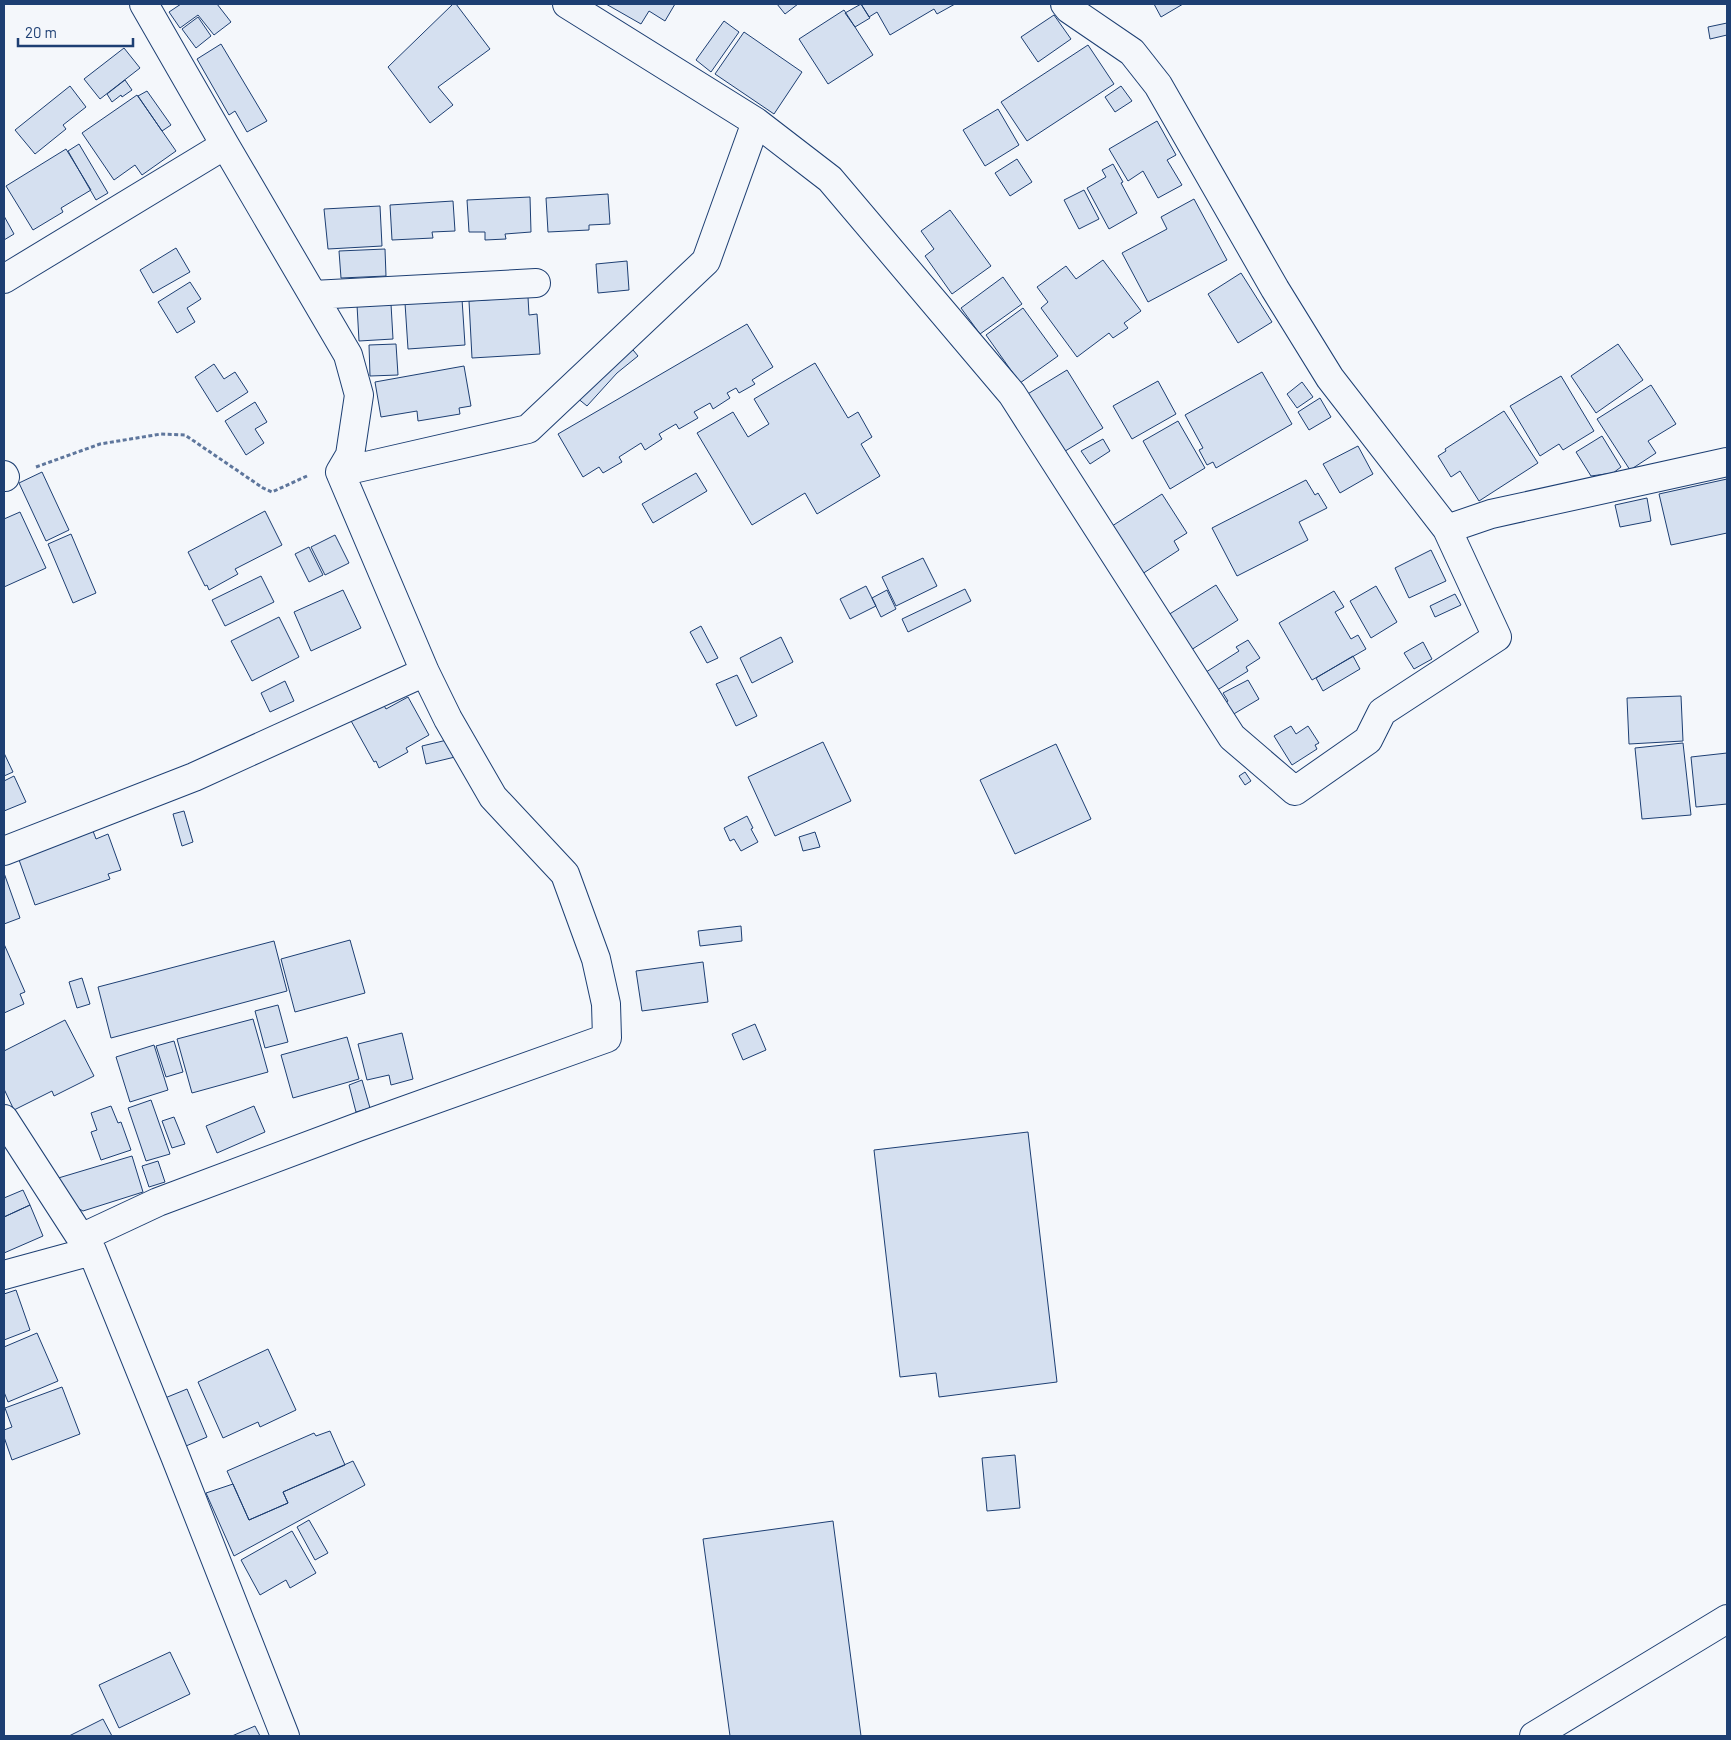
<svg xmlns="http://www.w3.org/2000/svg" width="1731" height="1740" viewBox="0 0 1731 1740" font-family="Barlow,sans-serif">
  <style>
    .building { fill: #d5e0f0; stroke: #1d3f73 }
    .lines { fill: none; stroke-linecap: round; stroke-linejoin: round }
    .minor-casing { stroke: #1d3f73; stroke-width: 30 }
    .path { stroke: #5e769c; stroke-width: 3; stroke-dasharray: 4 2.5; stroke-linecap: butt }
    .minor { stroke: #f4f7fb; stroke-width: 28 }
  </style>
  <rect width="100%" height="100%" fill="#f4f7fb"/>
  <!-- building -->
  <path class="building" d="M181,4h36l14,18 -17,13 -16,-20 -18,13 -11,-16z
    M453,4h3l34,45 -52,38 15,18 -23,18 -42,-56z
    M606,4h69l-10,17 -16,-10 -8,13z
    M777,4h21l-13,10z
    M861,4l9,14 -15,9 -10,-14z
    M861,4h94l-18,10 -3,-5 -44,26 -13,-23 -8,5z
    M1154,4h29l-22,13z
    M844,10l29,45 -45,29 -29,-45z
    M1054,15l17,24 -33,23 -17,-25z
    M198,17l13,19 -15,12 -14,-19z
    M724,21l15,11 -28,40 -15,-12z
    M1727,23v12l-17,4 -2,-12z
    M744,32l58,40 -28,42 -59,-40z
    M221,44l46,77 -20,11 -12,-21 -6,4 -32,-56z
    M1088,45l26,39 -87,57 -26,-39z
    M124,48l16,20 -40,31 -16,-20z
    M125,80l7,10 -10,7 -1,-2 -9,7 -5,-8z
    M70,86l16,21 -23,18 3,4 -31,25 -20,-24z
    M1121,86l11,15 -17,11 -10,-15z
    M147,91l24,34 -9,6 -24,-35z
    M137,95l39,56 -34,24 -7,-10 -21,15 -32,-47z
    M998,109l21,36 -34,21 -22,-36z
    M1157,121l19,34 -9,5 15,25 -24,13 -15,-27 -15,10 -19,-32z
    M79,144l29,49 -12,7 -28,-49z
    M66,149l25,41 -30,18 2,4 -30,18 -27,-44z
    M1017,159l15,23 -22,14 -15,-23z
    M1113,164l10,18 -2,1 16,30 -28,16 -22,-41 19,-11 -4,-7z
    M1084,190l15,29 -20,10 -15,-29z
    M608,194l2,30 -21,1v5l-41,2 -2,-34z
    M530,197l1,35 -26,2 1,5 -21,1v-8h-16l-2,-32z
    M1194,199l33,61 -79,42 -26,-49 45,-24 -6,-12z
    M453,201l2,30 -23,1 1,6 -41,2 -2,-35z
    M380,206l2,40 -54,3 -4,-40z
    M950,210l41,56 -39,28 -27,-38 9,-7 -13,-18z
    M4,216l10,18 -10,6z
    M176,248l14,24 -37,21 -13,-23z
    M385,249l1,27 -45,2 -2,-27z
    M1103,260l38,51 -17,12 4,5 -15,10 -4,-5 -32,24 -36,-49 7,-6 -11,-15 29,-21 10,13z
    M627,261l2,29 -31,3 -2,-29z
    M1241,273l31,49 -34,21 -30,-49z
    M1003,277l19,27 -42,30 -19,-26z
    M190,282l11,17 -14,9 8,14 -18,11 -19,-31z
    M528,297l1,18 8,-1 3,40 -68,4 -3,-57z
    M462,299l3,46 -57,4 -3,-46z
    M391,304l2,35 -34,2 -2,-36z
    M1023,308l35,48 -38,27 -34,-48z
    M747,324l26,43 -21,13 3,4 -16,9 -3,-5 -9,5 3,5 -17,11 -3,-6 -16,9 4,6 -19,11 -3,-5 -17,10 3,5 -17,11 -4,-7 -22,14 3,5 -19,11 -4,-6 -16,10 -25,-43z
    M396,344l2,31 -28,1 -1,-31z
    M1618,344l25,36 -47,33 -25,-37z
    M629,345l9,11 -21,17 -30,33 -11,-9z
    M815,363l33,55 10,-6 14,25 -11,7 19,32 -63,38 -12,-21 -53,32 -55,-92 36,-21 15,25 21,-13 -15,-25z
    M214,364l10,15 11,-7 13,20 -31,20 -22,-35z
    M464,366l7,40 -12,2 1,6 -42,7 -1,-10 -36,6 -6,-35z
    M1067,370l36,58 -41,25 -36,-58z
    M1262,372l30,52 -76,44 -3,-6 -6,3 -8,-15 4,-2 -18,-33z
    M1561,376l33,55 -31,19 -4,-6 -19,12 -30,-50z
    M1158,381l18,33 -44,25 -19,-33z
    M1302,382l11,15 -16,11 -10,-14z
    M1651,385l25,39 -28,17 8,12 -26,17 -33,-51z
    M1320,398l11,19 -22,13 -11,-18z
    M255,402l12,20 -12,7 9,14 -18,12 -21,-34z
    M1504,411l34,52 -59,38 -19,-30 -9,6 -13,-21 8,-5 -1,-2z
    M1178,421l27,47 -35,21 -27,-48z
    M1602,436l19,31 -8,6 -22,3 -15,-24z
    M1103,439l7,12 -20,13 -9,-13z
    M1358,446l15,28 -33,19 -17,-29z
    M42,472l27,58 -23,11 -27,-58z
    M696,473l11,18 -54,32 -11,-19z
    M1727,479v54l-56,12 -12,-51z
    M1306,480l9,15 3,-2 9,15 -28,14 9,18 -71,36 -25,-48z
    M1162,494l25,39 -13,8 5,9 -40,26 -30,-48z
    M1647,498l4,23 -31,6 -5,-22z
    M265,511l17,34 -47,24 3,5 -29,16 -2,-5 -2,1 -17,-34z
    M20,512l26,56 -42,19v-68z
    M71,534l25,59 -23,10 -25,-59z
    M335,535l14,28 -24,12 -14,-28z
    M309,547l14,28 -14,7 -14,-28z
    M1431,550l15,31 -37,17 -14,-30z
    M923,558l14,28 -41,20 -14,-29z
    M261,576l13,26 -49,24 -13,-26z
    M1216,585l22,35 -47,30 -23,-35z
    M866,586l10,20 -26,13 -10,-20z
    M1376,586l21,36 -26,16 -21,-37z
    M965,589l6,12 -63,31 -6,-13z
    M343,590l18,38 -50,23 -17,-39z
    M887,590l9,19 -15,8 -9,-19z
    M1334,591l10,16 -9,5 16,27 7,-4 8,14 -54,31 -33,-57z
    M1455,594l6,11 -26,12 -5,-11z
    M279,617l20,40 -47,24 -21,-40z
    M701,626l17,32 -11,5 -17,-31z
    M781,637l12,25 -41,21 -12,-25z
    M1248,640l12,18 -14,9 2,4 -34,21 -11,-18 36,-23 -3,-4z
    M1423,642l9,17 -18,10 -10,-16z
    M1353,656l7,13 -37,22 -7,-13z
    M737,675l20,41 -21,10 -20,-42z
    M1248,680l11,19 -27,16 -7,-12 3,-2 -5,-8z
    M285,681l9,20 -24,11 -9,-19z
    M1681,696l2,45 -54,3 -2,-46z
    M408,697l21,38 -23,13 2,4 -29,16 -3,-7 -2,1 -24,-43 32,-17 4,7z
    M1291,726l5,8 12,-8 11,17 -4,2 2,4 -25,16 -18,-29z
    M447,740l8,17 -29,7 -4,-18z
    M823,742l28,59 -76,35 -27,-59z
    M1683,743l8,72 -49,4 -7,-71z
    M1056,744l35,75 -76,35 -35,-74z
    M4,753l9,19 -9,4z
    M1727,753v51l-31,3 -5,-50z
    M1245,772l6,9 -6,4 -6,-9z
    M14,776l12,26 -22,9v-30z
    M184,811l9,31 -11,4 -9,-32z
    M747,816l6,12 -2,1 7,13 -17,9 -7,-12 -4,2 -6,-13z
    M93,831l3,8 12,-5 13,36 -13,4 2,5 -75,26 -17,-48z
    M815,832l5,15 -17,4 -4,-14z
    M4,873l16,45 -16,6z
    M741,926l1,15 -42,5 -2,-15z
    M350,940l15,53 -70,19 -14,-53z
    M274,941l13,50 -176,47 -13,-51z
    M4,944l21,48 -5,2 4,10 -20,9z
    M703,962l5,40 -66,9 -6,-40z
    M82,978l8,26 -13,4 -8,-26z
    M278,1005l10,37 -23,6 -10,-37z
    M253,1019l15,53 -76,21 -15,-54z
    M65,1020l29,56 -40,20 -2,-5 -38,19 -10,-21v-38z
    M755,1024l11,26 -23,10 -11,-26z
    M402,1033l11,46 -22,6 -2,-10 -22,5 -9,-36z
    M347,1037l12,42 -66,19 -12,-43z
    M174,1041l9,31 -17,5 -10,-31z
    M154,1045l14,45 -38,12 -14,-45z
    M362,1080l8,28 -14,4 -7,-27z
    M151,1100l19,54 -24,7 -18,-53z
    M111,1106l7,17 3,-1 10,28 -30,10 -10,-28 6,-2 -6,-17z
    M254,1106l11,26 -48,21 -11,-27z
    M174,1117l11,27 -13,4 -10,-27z
    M1028,1132l29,250 -118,15 -3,-24 -36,4 -26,-227z
    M132,1156l11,36 -60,19 -23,-13 -5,-19z
    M158,1161l7,21 -16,5 -7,-21z
    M23,1190l7,15 -26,12v-19z
    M30,1205l13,31 -39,17v-36z
    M16,1290l14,40 -26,10v-46z
    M37,1333l21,48 -50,21 -4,-10v-45z
    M268,1349l28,61 -36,17 -2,-5 -35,16 -25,-56z
    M62,1387l18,47 -68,26 -8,-23v-7l8,-3 -7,-19z
    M187,1389l20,48 -21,9 -21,-48z
    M330,1431l15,34 -62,27 5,11 -39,17 -22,-49 87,-38 2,3z
    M1015,1455l5,53 -33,3 -5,-53z
    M353,1461l12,24 -131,71 -28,-63 27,-9 16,36 39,-17 -5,-11z
    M309,1520l19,33 -13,7 -18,-33z
    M833,1521l28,215h-131l-27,-197z
    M292,1531l24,42 -26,15 -4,-8 -26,15 -19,-35z
    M170,1652l20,42 -71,34 -20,-43z
    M103,1719l9,17h-43z
    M255,1726l5,10h-28z"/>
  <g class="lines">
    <defs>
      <path id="minor" d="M567,4l189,118 74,57 182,215 220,343 63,54 73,-51 14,-28 115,-75 -50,-108 -117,-151 -55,-89 -117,-204 -26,-33 -63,-43 -4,-5
        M4,279l221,-134
        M313,295l223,-12
        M340,472l188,-43 178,-168 50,-139
        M4,475l1,2
        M1447,529l44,-15 236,-52
        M4,851l190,-74 231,-105
        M4,1119l77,119 11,13 83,205 110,280
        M81,1238l77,-36 200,-75 249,-89 -1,-34 -10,-45 -31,-85 -72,-77 -45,-78 -23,-47 -85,-200 10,-17 9,-60 -11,-40 -123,-210 -81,-141
        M4,1275l88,-24
        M1534,1736l193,-117"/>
    </defs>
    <!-- minor casing -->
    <use href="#minor" class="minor-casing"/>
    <!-- path -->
    <path class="path" d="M36,467l64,-23 61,-10 24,1 78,53 9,4 35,-16"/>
    <!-- minor -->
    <use href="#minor" class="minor"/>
  </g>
  <!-- border -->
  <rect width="1731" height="1740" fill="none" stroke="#1d3f73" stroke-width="10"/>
  <!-- scale -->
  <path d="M18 38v8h115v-8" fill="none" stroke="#1d3f73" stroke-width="2.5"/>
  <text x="25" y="38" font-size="15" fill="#1d3f73" stroke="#f4f7fb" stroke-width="4" paint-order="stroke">20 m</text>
</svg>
